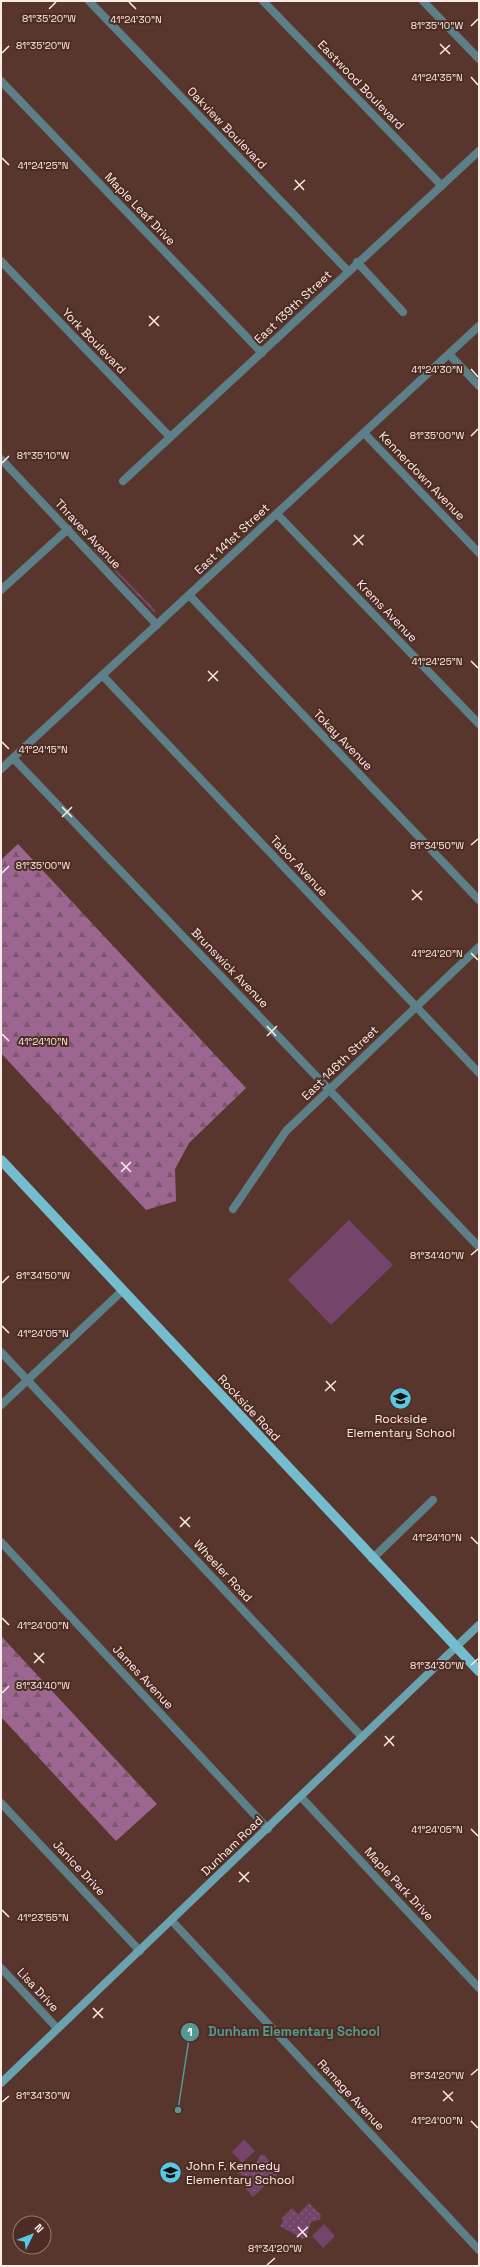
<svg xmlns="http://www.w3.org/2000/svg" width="480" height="2267" viewBox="0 0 480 2267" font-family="'Space Grotesk',sans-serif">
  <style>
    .grass { fill: url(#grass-tufts) }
    .forest { fill: url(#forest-firs) }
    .park { fill: url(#park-dots) }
    .pitch { fill: #74446a }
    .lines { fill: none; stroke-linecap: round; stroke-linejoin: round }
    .street { stroke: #5d8088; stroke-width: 8 }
    .secondary { stroke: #6ba2b0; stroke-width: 8 }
    .primary { stroke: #74bdcf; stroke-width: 10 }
    .ticks { fill: none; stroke: #fdebe6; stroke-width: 1.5 }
    .labels { text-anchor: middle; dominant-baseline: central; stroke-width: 4; stroke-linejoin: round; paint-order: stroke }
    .street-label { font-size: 12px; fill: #fdebe6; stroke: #4d2c23 }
    .poi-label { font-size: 12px; fill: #fdebe6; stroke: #4d2c23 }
    .ticks-label { font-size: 10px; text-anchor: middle; fill: #fdebe6; stroke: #4d2c23; stroke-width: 4; stroke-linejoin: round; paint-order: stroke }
    .leader { fill: none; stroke: #569992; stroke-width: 1.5 }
    .callout-dot { fill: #569992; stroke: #4d2c23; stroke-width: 1.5 }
    .mark-label { font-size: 12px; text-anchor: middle; font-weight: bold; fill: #fff }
    .callout-label { font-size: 13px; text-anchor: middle; font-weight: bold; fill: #569992; stroke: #4d2c23; stroke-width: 4; stroke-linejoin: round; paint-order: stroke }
  </style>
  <defs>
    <pattern id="grass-tufts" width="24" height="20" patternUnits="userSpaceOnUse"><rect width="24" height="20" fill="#74446a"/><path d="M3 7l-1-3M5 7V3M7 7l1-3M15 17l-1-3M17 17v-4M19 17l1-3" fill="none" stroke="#895f7f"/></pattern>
    <pattern id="forest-firs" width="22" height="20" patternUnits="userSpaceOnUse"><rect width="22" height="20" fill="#9d6691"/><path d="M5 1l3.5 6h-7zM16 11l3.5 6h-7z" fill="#79586f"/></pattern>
    <pattern id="park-dots" width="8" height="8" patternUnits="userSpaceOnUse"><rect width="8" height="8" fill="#74446a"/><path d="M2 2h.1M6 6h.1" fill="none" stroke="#895f7f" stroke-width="1.8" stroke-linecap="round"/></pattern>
  </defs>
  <rect width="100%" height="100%" fill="#59362d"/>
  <!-- grass -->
  <path class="grass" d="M95,548l60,62v3l-61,-63z"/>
  <!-- forest -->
  <path class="forest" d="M18,844l228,244 -57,55 -14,26 1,32 -30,9 -145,-157v-193z
    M1,1636l156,168 -41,37 -115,-124z"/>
  <!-- park -->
  <path class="park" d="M260,2155h4l16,17 -27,25 -7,-8 -3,-13 -5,-3 5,-4 12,-3z
    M309,2203l12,12 -1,5 -9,2 -4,13 -4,4 -23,-13 3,-4 -1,-4 10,-10 6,6z"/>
  <!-- pitch -->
  <path class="pitch" d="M349,1220l44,45 -62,60 -43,-45z
    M244,2139l11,12 -13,12 -10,-11z
    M324,2224l11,12 -12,12 -11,-12z"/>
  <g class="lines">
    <!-- street -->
    <path class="street" d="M89,1l259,270
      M263,1l179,185
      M423,1l56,58
      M1,81l261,272
      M1,261l169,176
      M357,262l46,50
      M449,354l30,32
      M364,433l115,120
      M1,459l156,166
      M123,481l356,-330
      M277,514l202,210
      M1,590l67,-61
      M190,596l289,304
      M102,675l377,398
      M13,758l466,489
      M1,769l478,-443
      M233,1209l53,-78 193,-184
      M1,1352l361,385
      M1,1405l121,-114
      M1,1542l267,287
      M372,1559l61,-59
      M301,1797l178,191
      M1,1803l139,148
      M172,1921l307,329
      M1,1968l56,60"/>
    <!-- secondary -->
    <path class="secondary" d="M1,2083l478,-458"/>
    <!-- primary -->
    <path class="primary" d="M1,1160l478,511"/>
  </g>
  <!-- ticks -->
  <path class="ticks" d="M129,2l7,7M49,9l7,-7M471,26l7,-7M440,44l10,10M2,53l7,-7M440,54l10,-9M471,77l7,8M2,158l7,7M295,180l9,10M294,190l11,-10M149,316l10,10M149,326l10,-10M471,369l7,8M471,436l7,-7M2,463l7,-7M354,535l9,10M353,545l11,-10M471,661l7,7M208,671l10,10M208,681l10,-10M2,742l7,7M62,807l10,10M62,817l10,-10M471,845l7,-6M2,873l7,-7M412,890l10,10M412,900l10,-9M471,953l7,7M267,1026l9,10M2,1034l7,7M267,1036l10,-10M121,1162l10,10M121,1172l10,-10M471,1255l7,-6M2,1283l7,-7M2,1326l7,7M326,1381l9,10M325,1391l11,-10M180,1517l10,10M180,1527l10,-10M471,1537l7,7M2,1618l7,7M34,1653l10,10M34,1663l10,-10M471,1665l7,-6M2,1693l7,-7M385,1736l9,10M384,1746l10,-10M471,1829l7,7M239,1872l10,10M239,1882l10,-10M2,1910l7,7M93,2008l10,10M93,2018l10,-10M471,2075l7,-6M443,2091l10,10M443,2101l10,-9M2,2102l7,-6M471,2121l7,7M298,2227l9,10M297,2237l11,-10M267,2265l8,-7"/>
  <!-- icons -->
  <defs>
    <symbol id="school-disc" viewBox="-11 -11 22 22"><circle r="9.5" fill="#57c9e2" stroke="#4d2c23"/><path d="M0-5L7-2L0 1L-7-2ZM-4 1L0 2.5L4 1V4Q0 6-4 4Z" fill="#111"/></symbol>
  </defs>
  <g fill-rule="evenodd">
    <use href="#school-disc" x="388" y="1386" width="25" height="25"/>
    <use href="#school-disc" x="158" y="2160" width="25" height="25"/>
  </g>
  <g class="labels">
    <!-- street labels -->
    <g class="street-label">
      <text transform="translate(361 85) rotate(46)">Eastwood Boulevard</text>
      <text transform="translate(227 128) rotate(46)">Oakview Boulevard</text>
      <text transform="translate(140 209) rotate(46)">Maple Leaf Drive</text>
      <text transform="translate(293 307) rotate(-43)">East 139th Street</text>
      <text transform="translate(94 341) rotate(46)">York Boulevard</text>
      <text transform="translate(422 476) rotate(46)">Kennerdown Avenue</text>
      <text transform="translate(88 534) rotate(47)">Thraves Avenue</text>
      <text transform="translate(232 539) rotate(-43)">East 141st Street</text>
      <text transform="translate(387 611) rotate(46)">Krems Avenue</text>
      <text transform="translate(343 740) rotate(46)">Tokay Avenue</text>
      <text transform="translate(299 866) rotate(47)">Tabor Avenue</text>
      <text transform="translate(230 968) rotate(46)">Brunswick Avenue</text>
      <text transform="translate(340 1063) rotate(-44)">East 146th Street</text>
      <text transform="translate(249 1408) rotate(47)">Rockside Road</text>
      <text transform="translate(223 1571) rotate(47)">Wheeler Road</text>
      <text transform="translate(143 1677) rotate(47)">James Avenue</text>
      <text transform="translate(232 1846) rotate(-44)">Dunham Road</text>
      <text transform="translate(79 1868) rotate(47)">Janice Drive</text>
      <text transform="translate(399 1884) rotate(47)">Maple Park Drive</text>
      <text transform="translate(38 1990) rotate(47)">Lisa Drive</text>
      <text transform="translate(351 2095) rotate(47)">Ramage Avenue</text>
    </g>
    <!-- poi labels -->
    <g class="poi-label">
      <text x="401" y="1419">Rockside<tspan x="401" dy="14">Elementary School</tspan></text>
      <text x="186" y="2166" text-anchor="start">John F. Kennedy<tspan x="186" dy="14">Elementary School</tspan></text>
    </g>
  </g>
  <g class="ticks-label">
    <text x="49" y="22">81°35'20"W</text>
    <text x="136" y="23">41°24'30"N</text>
    <text x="437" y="29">81°35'10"W</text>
    <text x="43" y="49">81°35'20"W</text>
    <text x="437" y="81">41°24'35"N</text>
    <text x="43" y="169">41°24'25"N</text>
    <text x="437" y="373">41°24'30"N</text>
    <text x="437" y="439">81°35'00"W</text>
    <text x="43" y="459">81°35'10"W</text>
    <text x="437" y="665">41°24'25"N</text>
    <text x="43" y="753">41°24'15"N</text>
    <text x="437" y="849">81°34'50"W</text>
    <text x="43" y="869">81°35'00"W</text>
    <text x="437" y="957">41°24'20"N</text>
    <text x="43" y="1045">41°24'10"N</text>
    <text x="437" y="1259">81°34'40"W</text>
    <text x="43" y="1279">81°34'50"W</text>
    <text x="43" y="1337">41°24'05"N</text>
    <text x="437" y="1541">41°24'10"N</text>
    <text x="43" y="1629">41°24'00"N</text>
    <text x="437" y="1669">81°34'30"W</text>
    <text x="43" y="1689">81°34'40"W</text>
    <text x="437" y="1833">41°24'05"N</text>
    <text x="43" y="1921">41°23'55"N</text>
    <text x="437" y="2079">81°34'20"W</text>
    <text x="43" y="2099">81°34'30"W</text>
    <text x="437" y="2124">41°24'00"N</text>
    <text x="275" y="2252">81°34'20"W</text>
  </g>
  <!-- callouts -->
  <path class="leader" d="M178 2110L190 2032"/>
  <g class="callout-dot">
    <circle cx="178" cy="2110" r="4"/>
    <circle cx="190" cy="2032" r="10"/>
  </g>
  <g class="mark-label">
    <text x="190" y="2036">1</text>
  </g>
  <g class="callout-label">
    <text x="294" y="2036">Dunham Elementary School</text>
  </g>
  <!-- border -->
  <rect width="480" height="2267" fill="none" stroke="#fdebe6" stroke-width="4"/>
  <!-- north arrow -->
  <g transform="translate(32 2235) rotate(47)"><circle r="19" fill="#4d2c23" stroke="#937871"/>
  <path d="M0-3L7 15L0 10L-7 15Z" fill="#57c9e2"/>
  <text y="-6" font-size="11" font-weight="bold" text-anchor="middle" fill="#fdebe6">N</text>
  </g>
</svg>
